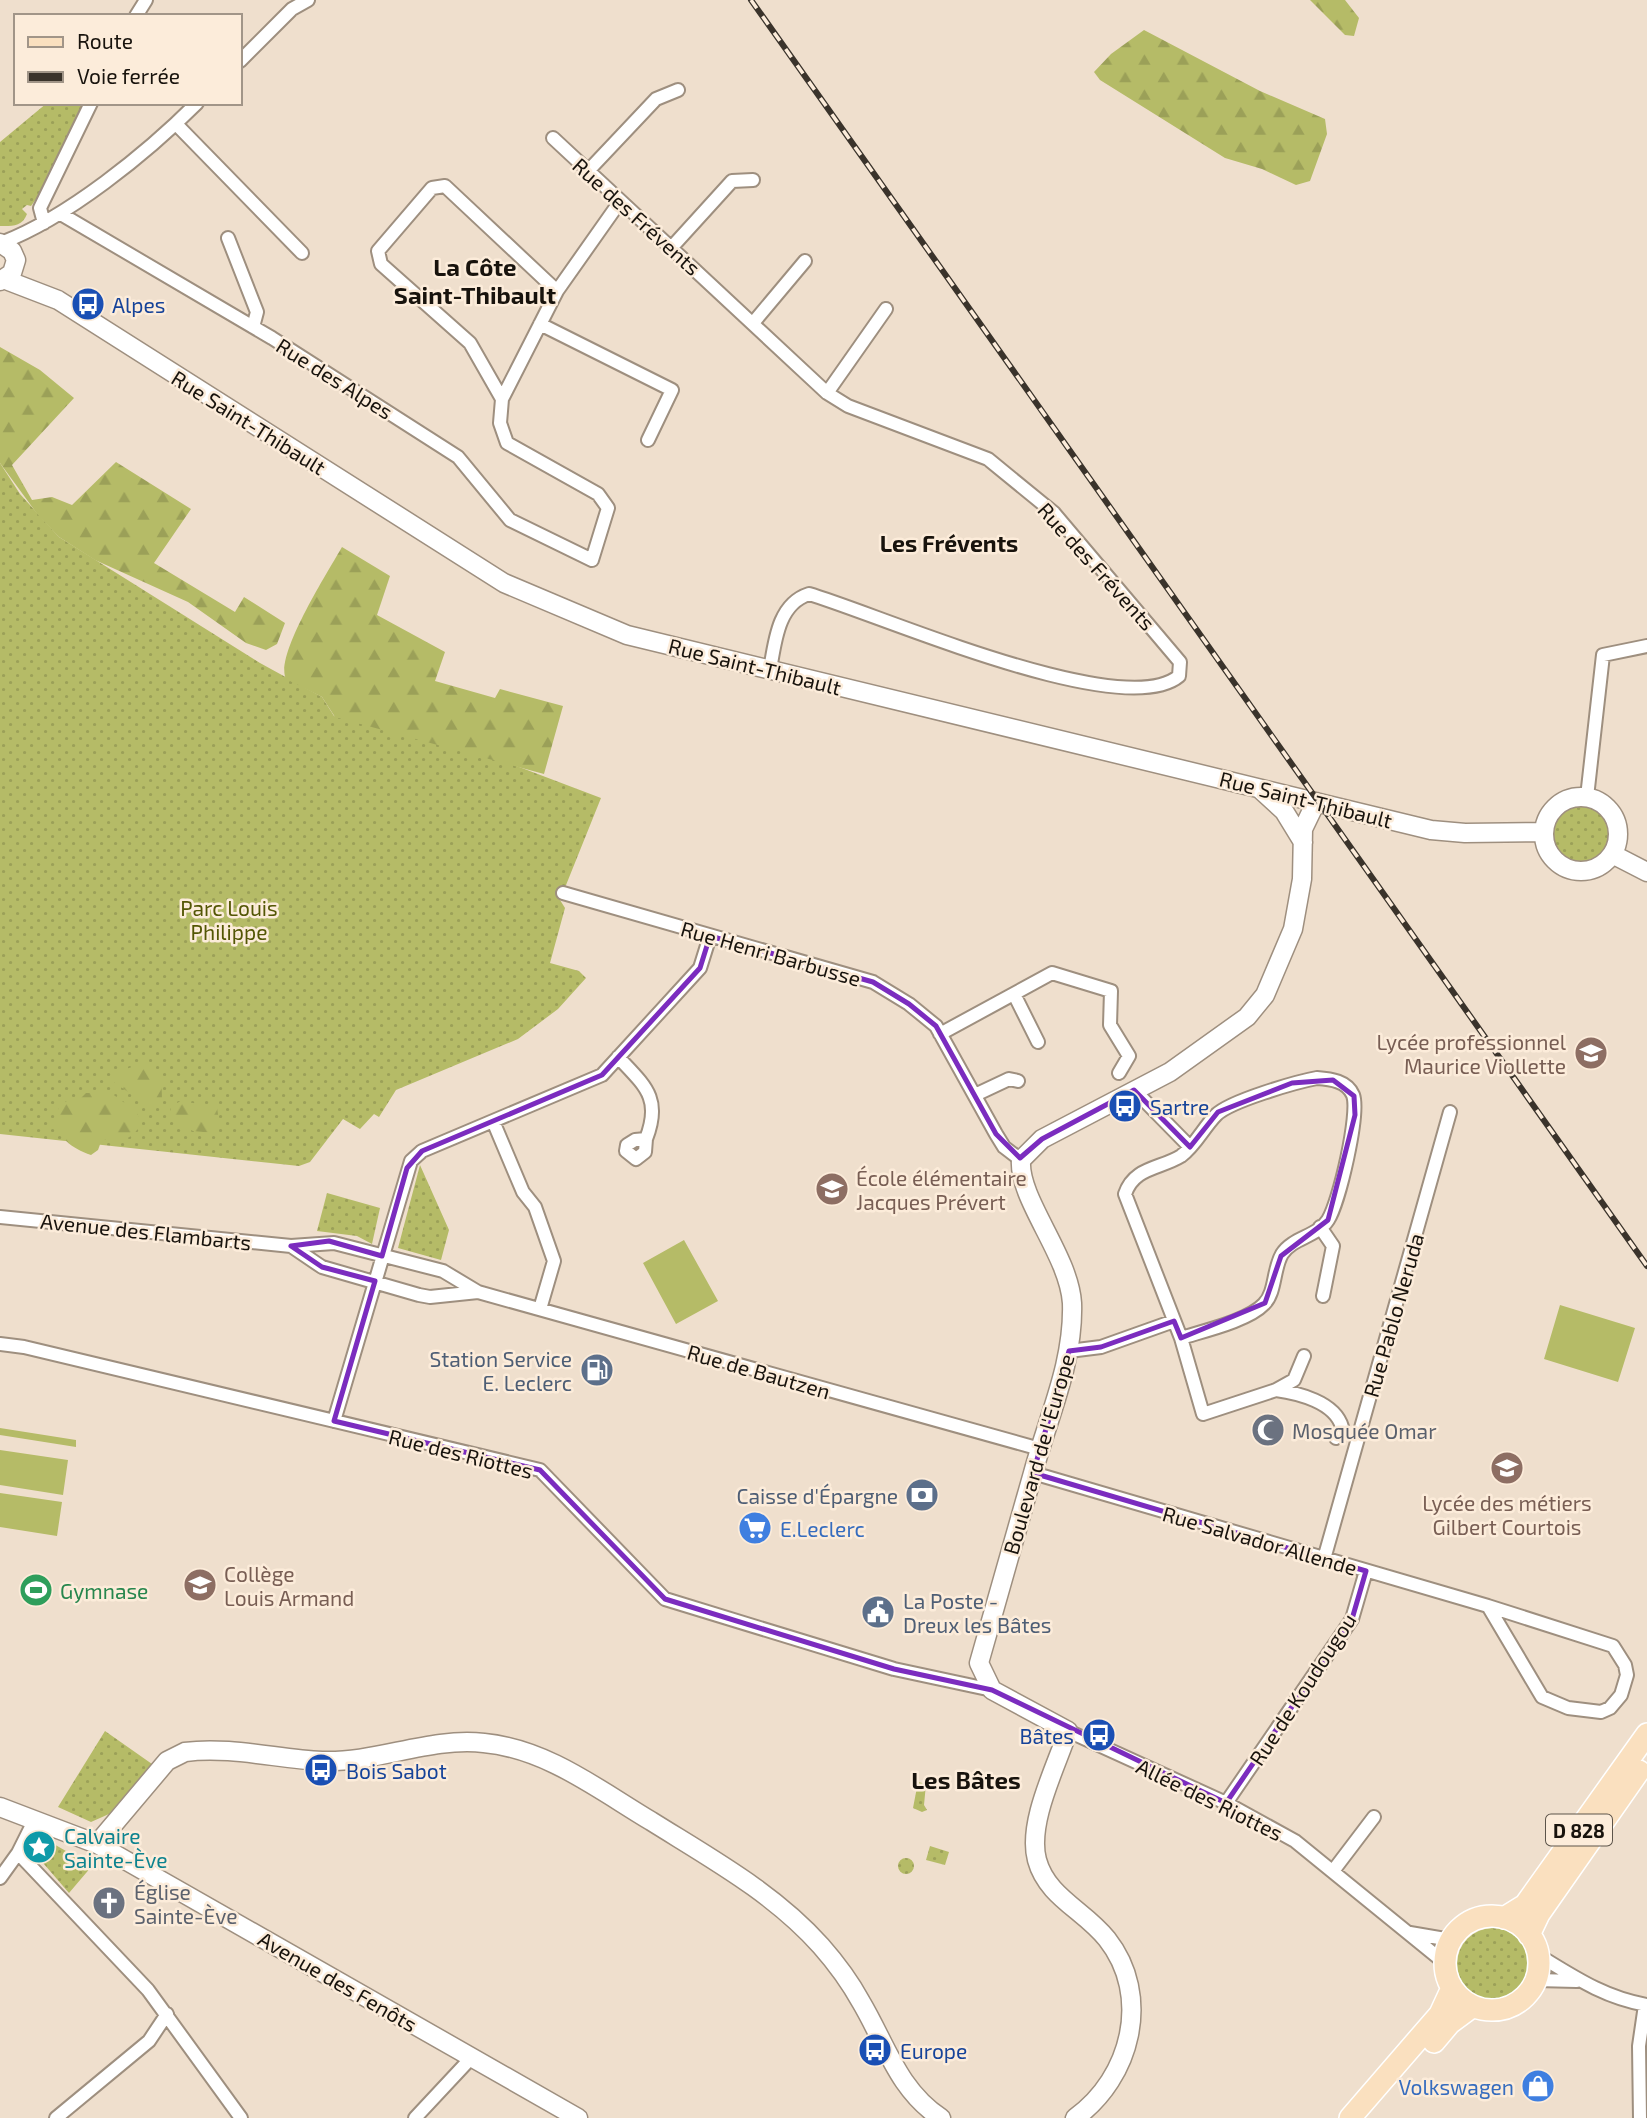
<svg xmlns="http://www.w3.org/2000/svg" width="1647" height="2118" viewBox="0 0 1647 2118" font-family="'Exo 2',sans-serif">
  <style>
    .grass { fill: url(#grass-dots) }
    .forest { fill: url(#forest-firs) }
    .garden { fill: #b5bb67 }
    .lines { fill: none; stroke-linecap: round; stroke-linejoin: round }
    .street-casing { stroke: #9e8f7f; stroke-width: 16 }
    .secondary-casing { stroke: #9e8f7f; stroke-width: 21 }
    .primary-casing { stroke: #fff; stroke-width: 24 }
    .street { stroke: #fff; stroke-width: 12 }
    .secondary { stroke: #fff; stroke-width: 18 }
    .primary { stroke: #fae0bf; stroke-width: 21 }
    .rail-casing { stroke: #3a332b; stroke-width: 6 }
    .rail { stroke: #fcecda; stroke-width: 3.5; stroke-dasharray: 10; stroke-linecap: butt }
    .marked { fill: none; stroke: #7b2cbf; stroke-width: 5; stroke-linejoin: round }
    .labels { text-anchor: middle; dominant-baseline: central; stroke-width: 5; stroke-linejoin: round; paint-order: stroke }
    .shield { fill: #fcecda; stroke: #5c544a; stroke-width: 2 }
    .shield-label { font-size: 19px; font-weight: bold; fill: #18130d }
    .street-label { font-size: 21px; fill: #18130d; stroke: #fcecda }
    .transit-label { font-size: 21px; fill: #164399; stroke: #fcecda; text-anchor: start }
    .park-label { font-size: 21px; fill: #535604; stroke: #fcecda }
    .education-label { font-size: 21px; fill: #785e54; stroke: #fcecda; text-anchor: start }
    .service-label { font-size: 21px; fill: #4e5e75; stroke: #fcecda; text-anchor: end }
    .worship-label { font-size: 21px; fill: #5b616d; stroke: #fcecda; text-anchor: start }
    .shop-label { font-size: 21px; fill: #366cbe; stroke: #fcecda; text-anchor: start }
    .leisure-label { font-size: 21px; fill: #27864d; stroke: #fcecda; text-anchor: start }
    .culture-label { font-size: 21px; fill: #0d838f; stroke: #fcecda; text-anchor: start }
    .neighbourhood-label { font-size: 23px; font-weight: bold; fill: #18130d; stroke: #fcecda }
    .quarter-label { font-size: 24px; font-weight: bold; fill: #18130d; stroke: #fcecda }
  </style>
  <defs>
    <pattern id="grass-dots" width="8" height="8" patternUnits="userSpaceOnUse" patternTransform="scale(1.75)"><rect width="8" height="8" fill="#b5bb67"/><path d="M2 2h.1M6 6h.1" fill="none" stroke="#9ba058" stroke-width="1.8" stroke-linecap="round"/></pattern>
    <pattern id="forest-firs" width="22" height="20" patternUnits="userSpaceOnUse" patternTransform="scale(1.75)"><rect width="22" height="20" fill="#b5bb67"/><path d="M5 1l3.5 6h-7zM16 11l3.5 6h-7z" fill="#9ba058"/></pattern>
  </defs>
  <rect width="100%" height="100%" fill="#efdfcd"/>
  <!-- grass -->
  <path class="grass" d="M47,103h36l-39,85 -13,18 -4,-1 -5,4 5,5c-5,13 -15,12 -27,12v-84z
    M0,463l20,31 39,43 201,126 62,34 12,19 172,46 95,36 -41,102 5,8 -15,55 29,8 7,7 -28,31 -40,30 -122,51 -17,27 -5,-3 -14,15 -17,-10 -33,43 -11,4 -299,-32z
    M1552 834a29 29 0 1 1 58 0a29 29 0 1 1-58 0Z
    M420,1165l29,65 -8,30 -43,-12z
    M327,1193l53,15 -8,36 -15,-8 -40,-5z
    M105,1731l47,33 -43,50 -18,8 -33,-15z
    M918,1782l8,2 -2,21 3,5 -5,2 -9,-4z
    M52,1843l40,23 -23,27 -32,-37z
    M930,1846l19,6 -4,13 -19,-5z
    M898 1866a8 8 0 1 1 16 0a8 8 0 1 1-16 0Z
    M1457 1964a36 36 0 1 1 72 0a36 36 0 1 1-72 0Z"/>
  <!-- forest -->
  <path class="forest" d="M1310,0h35l14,18 -5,18 -9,-1z
    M1144,30l116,61 65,28 2,15 -17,47 -14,4 -34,-16 -37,-11 -125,-78 -6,-8 17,-18z
    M0,347l40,23 34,28 -62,67 20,35 20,-3 20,8 44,-43 75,47 -37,54 81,49 9,-15 41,26 -8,21 -11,6 -20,-7 -58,-41 -93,-42 -36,-23 -21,-22 -38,-52z
    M342,547l48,29 -13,39 68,37 -10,29 60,17 5,-9 63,17 -19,68 -209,-57 -13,-20 -36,-18c-12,-23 43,-109 56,-132z
    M143,1063c18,6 19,21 19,38l-9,8 -41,-28 3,-8z
    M86,1093h25l26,19 4,13c-11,15 -21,20 -39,14l-4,11 -7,5c-24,-8 -40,-23 -32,-49l11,-7 9,1z
    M181,1101l36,6 2,15 -5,11 -21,-2 -24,-11 2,-14z"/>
  <!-- garden -->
  <path class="garden" d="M684,1240l34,61 -42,23 -33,-61z
    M1560,1305l75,23 -17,54 -74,-23z
    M0,1428l76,12v7l-76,-12z
    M0,1450l68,10 -5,35 -63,-10z
    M0,1493l62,9 -5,34 -57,-9z"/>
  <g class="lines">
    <defs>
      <path id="street" d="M136,16l10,-16
        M240,61l52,-52 16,-9
        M176,124l126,129
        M553,138l274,255 21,13 140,53 66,54 126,149 -1,14c-56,47 -301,-62 -370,-82 -31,10 -34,47 -39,76
        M588,171l68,-72 22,-9
        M61,214l211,124 186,119 52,63 82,40 16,-52 -10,-14 -91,-51 -7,-20 2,-24 55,-108 62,-88
        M44,223l-4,-15 51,-105
        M228,238l29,74 -4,15
        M1,243c66,-25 146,-90 196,-140
        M672,247l60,-66 21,-1
        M753,323l52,-62
        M540,324l132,66 -24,50
        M827,393l59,-84
        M502,399l-32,-56 -89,-79 -3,-13 54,-63 13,-2 112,105
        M1587,797l16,-142 44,-9
        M563,893l310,89 36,22 27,22 60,108 8,13 17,13
        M1014,994l24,48
        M940,1034l112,-61 59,18 -1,34 19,31 -10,17
        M618,1057c27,29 44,41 28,82l-11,1 -8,5 -1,6 10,8 9,-7 1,-13
        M1317,1078c14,1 30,3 36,17 7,18 -14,108 -25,125 -11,17 -35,17 -46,34 -9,15 -6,38 -18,50 -16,17 -61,27 -83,34l-56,-144c9,-27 35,-25 56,-38 14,-10 23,-29 35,-41 14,-14 80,-33 101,-37z
        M1134,1090l56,57
        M975,1095l34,-16 9,2
        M493,1121l30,71 12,15 19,54 -14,48
        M0,1217l291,29 43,-3 109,28 35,21 562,157
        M1320,1227l13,19 -10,50
        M291,1246l31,21 97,28 11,2 48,-5
        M1181,1338l22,76 73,-24
        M0,1344l24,3 516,123 125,129 229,70 98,21
        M1069,1351l32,-4 73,-26
        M1304,1356l-10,24 -18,10c22,3 59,12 66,37l-6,11
        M334,1421l77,-260 11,-10 180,-76 98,-107 10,-32
        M1033,1473l455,133 125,40 12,19 2,10 -6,20 -11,13 -9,4 -33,-4 -26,-11 -54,-91
        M1324,1559l126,-447
        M1068,1731l158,72 69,38 150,122
        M1226,1803l126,-184 14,-48
        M18,1853l130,137 93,128
        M1333,1871l41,-54
        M0,1878l18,-25 17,-34
        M1410,1933l41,7
        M1538,1955c36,22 67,43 109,50
        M1536,1980l41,1
        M56,2118l93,-77 18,-27
        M415,2118l57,-61
        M1640,2118l-1,-72 6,-41"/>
      <path id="secondary" d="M0,243l12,8 4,9 -4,13 -12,8
        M6,280l52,20 446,283 123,52 804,195 34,3 78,-1
        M1260,789l24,22 19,31
        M1544 834a37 37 0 1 1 74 0a37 37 0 1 1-74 0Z
        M1612,854l35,18
        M0,1807l97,37 481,274
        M97,1844l70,-83 18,-9c44,-6 93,7 137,9 55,2 107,-24 162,-18 63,6 115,47 167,78 59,37 123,72 170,125 15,17 29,36 40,56 25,42 37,88 80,116
        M1075,2118c56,-40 77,-122 32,-179 -23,-29 -60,-42 -70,-79 -10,-37 19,-93 31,-129l-76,-41 -13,-27c18,-63 36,-126 54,-190 15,-56 41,-110 39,-170 -3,-48 -54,-104 -51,-143l21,-21 128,-67 77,-55 18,-22 28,-66 9,-50 1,-50 13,-27"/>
      <path id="primary" d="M1445 1963a47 47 0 1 1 94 0a47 47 0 1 1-94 0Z
        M1504,1918l21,-13 122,-171
        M1529,1935l10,-21 100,-143
        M1434,2042l16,-19 23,-17
        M1350,2118l90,-104 12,-26"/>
    </defs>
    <!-- street casing -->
    <use href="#street" class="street-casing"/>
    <!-- secondary casing -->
    <use href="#secondary" class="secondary-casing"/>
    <!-- primary casing -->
    <use href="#primary" class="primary-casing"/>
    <!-- street -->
    <use href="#street" class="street"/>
    <!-- secondary -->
    <use href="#secondary" class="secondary"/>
    <!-- primary -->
    <use href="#primary" class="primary"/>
    <defs>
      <path id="rail" d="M751,0l896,1266"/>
    </defs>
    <!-- rail casing -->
    <use href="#rail" class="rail-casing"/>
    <!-- rail -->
    <use href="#rail" class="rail"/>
  </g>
  <!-- marked area -->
  <path class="marked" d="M710,936l163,46 36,22 27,22 60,108 24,24 22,-19 92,-49 56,57 28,-35 74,-29 41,-3 21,16 1,19 -27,105 -47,36 -16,47 -84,35 -7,-17 -73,26 -32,4 -36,122 333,98 -14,48 -126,184 -234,-113 -98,-21 -229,-70 -125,-129 -206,-49 41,-140 -53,-14 -31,-21 38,-5 53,15 25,-88 15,-17 180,-76 98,-107z"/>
  <!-- icons -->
  <defs>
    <symbol id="bus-disc" viewBox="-11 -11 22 22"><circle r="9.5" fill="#1a4fb4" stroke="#fcecda"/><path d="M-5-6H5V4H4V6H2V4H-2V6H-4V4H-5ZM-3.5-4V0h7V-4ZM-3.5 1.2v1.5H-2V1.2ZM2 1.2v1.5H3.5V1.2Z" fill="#fff"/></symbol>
    <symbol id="school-disc" viewBox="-11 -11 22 22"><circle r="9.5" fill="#8d6e63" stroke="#fcecda"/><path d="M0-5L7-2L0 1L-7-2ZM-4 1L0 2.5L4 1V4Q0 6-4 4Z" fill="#fff"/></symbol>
    <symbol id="fuel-disc" viewBox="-11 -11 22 22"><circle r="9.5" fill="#5c6f8a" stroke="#fcecda"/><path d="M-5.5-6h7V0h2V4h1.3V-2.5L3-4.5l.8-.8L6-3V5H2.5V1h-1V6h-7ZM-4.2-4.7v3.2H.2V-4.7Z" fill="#fff"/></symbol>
    <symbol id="mosque-disc" viewBox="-11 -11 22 22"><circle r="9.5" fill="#6b7280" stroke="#fcecda"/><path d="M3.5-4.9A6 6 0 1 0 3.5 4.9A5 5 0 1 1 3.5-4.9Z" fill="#fff"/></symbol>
    <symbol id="bank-disc" viewBox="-11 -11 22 22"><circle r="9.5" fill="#5c6f8a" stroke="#fcecda"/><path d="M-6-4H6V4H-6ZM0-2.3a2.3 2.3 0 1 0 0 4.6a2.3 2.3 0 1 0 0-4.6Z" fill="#fff"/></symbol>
    <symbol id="supermarket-disc" viewBox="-11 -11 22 22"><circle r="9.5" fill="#3f7fe0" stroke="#fcecda"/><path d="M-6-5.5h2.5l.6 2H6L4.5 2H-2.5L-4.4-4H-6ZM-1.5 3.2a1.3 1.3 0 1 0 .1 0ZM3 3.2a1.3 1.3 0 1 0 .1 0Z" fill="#fff"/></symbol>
    <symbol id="stadium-disc" viewBox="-11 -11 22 22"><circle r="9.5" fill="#2e9e5b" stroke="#fcecda"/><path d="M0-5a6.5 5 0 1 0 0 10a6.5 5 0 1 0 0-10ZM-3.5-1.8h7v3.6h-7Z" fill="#fff"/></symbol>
    <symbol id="civic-disc" viewBox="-11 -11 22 22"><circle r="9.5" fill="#5c6f8a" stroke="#fcecda"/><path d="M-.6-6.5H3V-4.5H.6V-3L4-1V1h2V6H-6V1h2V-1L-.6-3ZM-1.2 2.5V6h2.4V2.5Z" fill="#fff"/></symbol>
    <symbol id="sight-disc" viewBox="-11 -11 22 22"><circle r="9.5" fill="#0f9aa8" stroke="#fcecda"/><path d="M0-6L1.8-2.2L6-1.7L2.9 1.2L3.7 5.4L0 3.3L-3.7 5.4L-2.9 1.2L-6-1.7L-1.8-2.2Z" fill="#fff"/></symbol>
    <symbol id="church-disc" viewBox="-11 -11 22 22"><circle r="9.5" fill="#6b7280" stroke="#fcecda"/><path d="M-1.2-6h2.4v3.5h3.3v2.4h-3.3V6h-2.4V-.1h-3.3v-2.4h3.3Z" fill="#fff"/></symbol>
    <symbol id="shop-disc" viewBox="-11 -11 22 22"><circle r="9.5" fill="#3f7fe0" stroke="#fcecda"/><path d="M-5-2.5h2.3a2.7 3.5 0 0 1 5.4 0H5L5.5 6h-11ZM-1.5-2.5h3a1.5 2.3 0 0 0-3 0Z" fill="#fff"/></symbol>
  </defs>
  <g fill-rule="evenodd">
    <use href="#bus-disc" x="69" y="285" width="38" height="38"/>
    <use href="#school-disc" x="1572" y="1034" width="38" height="38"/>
    <use href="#bus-disc" x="1106" y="1087" width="38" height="38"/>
    <use href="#school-disc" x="813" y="1170" width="38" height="38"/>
    <use href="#fuel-disc" x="578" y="1351" width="38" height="38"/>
    <use href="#mosque-disc" x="1249" y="1411" width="38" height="38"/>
    <use href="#school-disc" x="1488" y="1449" width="38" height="38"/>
    <use href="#bank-disc" x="903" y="1476" width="38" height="38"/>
    <use href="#supermarket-disc" x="736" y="1509" width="38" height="38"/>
    <use href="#school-disc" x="181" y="1566" width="38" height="38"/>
    <use href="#stadium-disc" x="17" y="1571" width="38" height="38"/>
    <use href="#civic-disc" x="859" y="1593" width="38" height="38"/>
    <use href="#bus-disc" x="1080" y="1716" width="38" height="38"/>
    <use href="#bus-disc" x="302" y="1751" width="38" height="38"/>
    <use href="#sight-disc" x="20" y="1828" width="38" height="38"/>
    <use href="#church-disc" x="90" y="1884" width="38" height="38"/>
    <use href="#bus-disc" x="856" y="2031" width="38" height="38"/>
    <use href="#shop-disc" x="1519" y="2067" width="38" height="38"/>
  </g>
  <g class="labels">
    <!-- shield labels -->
    <rect class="shield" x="1546" y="1814.5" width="66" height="31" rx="5"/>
    <g class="shield-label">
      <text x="1579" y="1830">D 828</text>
    </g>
    <!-- street labels -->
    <g class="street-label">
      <text transform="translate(637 216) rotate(42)">Rue des Frévents</text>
      <text transform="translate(335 378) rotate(32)">Rue des Alpes</text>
      <text transform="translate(249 422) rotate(32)">Rue Saint-Thibault</text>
      <text transform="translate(1097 566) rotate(48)">Rue des Frévents</text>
      <text transform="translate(755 666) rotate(14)">Rue Saint-Thibault</text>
      <text transform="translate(1306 799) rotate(14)">Rue Saint-Thibault</text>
      <text transform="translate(771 953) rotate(16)">Rue Henri Barbusse</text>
      <text transform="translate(146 1231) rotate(6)">Avenue des Flambarts</text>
      <text transform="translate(1393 1315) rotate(-74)">Rue Pablo Neruda</text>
      <text transform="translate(759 1371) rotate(16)">Rue de Bautzen</text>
      <text transform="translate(461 1453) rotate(14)">Rue des Riottes</text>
      <text transform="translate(1038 1454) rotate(-74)">Boulevard de l'Europe</text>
      <text transform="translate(1260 1540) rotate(16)">Rue Salvador Allende</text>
      <text transform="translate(1302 1689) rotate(-57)">Rue de Koudougou</text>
      <text transform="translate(1210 1799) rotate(26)">Allée des Riottes</text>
      <text transform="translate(338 1981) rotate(30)">Avenue des Fenôts</text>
    </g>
    <!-- transit labels -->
    <g class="transit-label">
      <text x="112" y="304">Alpes</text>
      <text x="1150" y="1106">Sartre</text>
      <text x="1074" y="1735" text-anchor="end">Bâtes</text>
      <text x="346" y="1770">Bois Sabot</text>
      <text x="900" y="2050">Europe</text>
    </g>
    <!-- park labels -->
    <g class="park-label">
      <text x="229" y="907">Parc Louis<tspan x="229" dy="24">Philippe</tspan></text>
    </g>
    <!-- education labels -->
    <g class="education-label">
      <text x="1566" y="1041" text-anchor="end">Lycée professionnel<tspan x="1566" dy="24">Maurice Viollette</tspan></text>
      <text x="856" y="1177">École élémentaire<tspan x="856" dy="24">Jacques Prévert</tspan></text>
      <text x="1507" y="1502" text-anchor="middle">Lycée des métiers<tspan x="1507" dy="24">Gilbert Courtois</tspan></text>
      <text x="224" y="1573">Collège<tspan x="224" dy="24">Louis Armand</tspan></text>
    </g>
    <!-- service labels -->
    <g class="service-label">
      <text x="572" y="1358">Station Service<tspan x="572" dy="24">E. Leclerc</tspan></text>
      <text x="898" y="1495">Caisse d'Épargne</text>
      <text x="903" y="1600" text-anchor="start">La Poste -<tspan x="903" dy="24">Dreux les Bâtes</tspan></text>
    </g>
    <!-- worship labels -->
    <g class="worship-label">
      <text x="1292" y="1430">Mosquée Omar</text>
      <text x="134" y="1891">Église<tspan x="134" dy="24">Sainte-Ève</tspan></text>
    </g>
    <!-- shop labels -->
    <g class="shop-label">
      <text x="780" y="1528">E.Leclerc</text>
      <text x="1514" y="2086" text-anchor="end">Volkswagen</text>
    </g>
    <!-- leisure labels -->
    <g class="leisure-label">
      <text x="60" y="1590">Gymnase</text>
    </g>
    <!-- culture labels -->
    <g class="culture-label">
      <text x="64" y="1835">Calvaire<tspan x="64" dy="24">Sainte-Ève</tspan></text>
    </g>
    <!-- neighbourhood labels -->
    <g class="neighbourhood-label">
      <text x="949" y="543">Les Frévents</text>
    </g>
    <!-- quarter labels -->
    <g class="quarter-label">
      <text x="475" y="266">La Côte<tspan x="475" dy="28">Saint-Thibault</tspan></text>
      <text x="966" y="1779">Les Bâtes</text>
    </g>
  </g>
  <!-- legend -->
  <rect x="14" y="14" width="228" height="91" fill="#fcecda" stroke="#a19588" stroke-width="2"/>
  <rect x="28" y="37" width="35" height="10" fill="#fae0bf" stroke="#a19588" stroke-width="2"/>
  <text x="77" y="49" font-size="21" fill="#18130d">Route</text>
  <rect x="28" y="72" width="35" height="10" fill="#3a332b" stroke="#a19588" stroke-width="2"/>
  <text x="77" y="84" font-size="21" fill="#18130d">Voie ferrée</text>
</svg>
